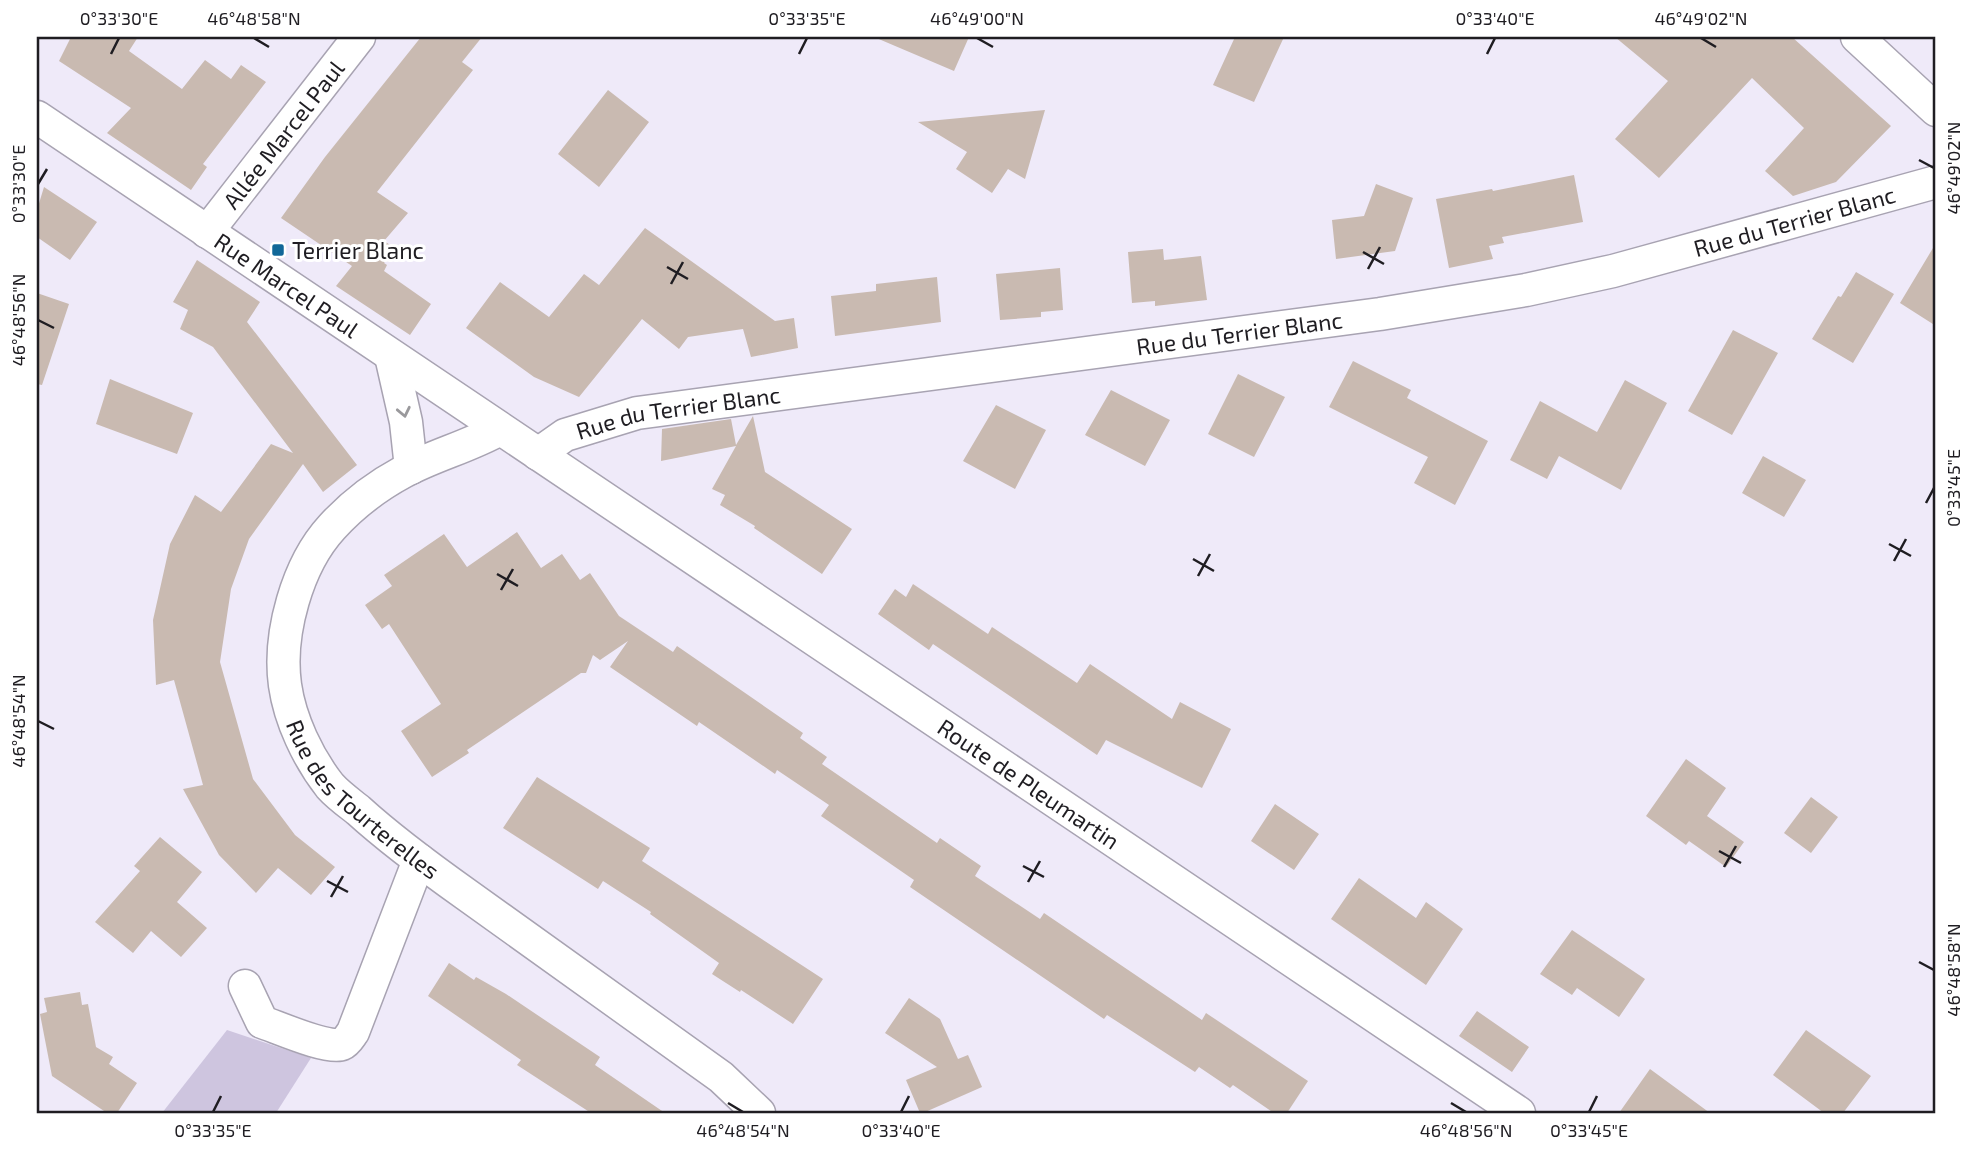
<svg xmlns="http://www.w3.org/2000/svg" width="1973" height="1150" viewBox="0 0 1973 1150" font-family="'Exo 2',sans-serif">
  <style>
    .green { fill: #cec5df }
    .building { fill: #c9bab1 }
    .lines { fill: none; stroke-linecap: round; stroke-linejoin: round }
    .street-casing { stroke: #a8a3b2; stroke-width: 35 }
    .street { stroke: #fff; stroke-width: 32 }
    .oneway { stroke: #9a999c }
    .ticks { fill: none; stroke: #1f1d22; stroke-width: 2.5 }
    .poi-dot { fill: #116798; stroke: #fff; stroke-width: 2.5 }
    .labels { text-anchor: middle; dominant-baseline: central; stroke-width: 6; stroke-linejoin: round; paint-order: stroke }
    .street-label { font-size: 23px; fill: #1f1d22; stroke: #fff }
    .poi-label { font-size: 23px; fill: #1f1d22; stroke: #fff; text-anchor: start }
    .neatline { fill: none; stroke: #1f1d22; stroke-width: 2.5 }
    .ticks-label { font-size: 18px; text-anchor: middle; fill: #1f1d22 }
  </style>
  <rect width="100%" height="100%" fill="#efeaf9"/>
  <!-- green -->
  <path class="green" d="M227,1030l84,28 -35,55h-114z"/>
  <!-- building -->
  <path class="building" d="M71,37h67l-9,14 53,38 23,-29 26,19 10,-14 25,17 -63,82 4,3 -16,23 -84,-57 24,-25 -72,-47z
    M421,37h61l-20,25 11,8 -96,122 31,21 -24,28 11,7 -11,15 3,2 -3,6 47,33 -21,31 -74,-49 16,-20 -71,-48 44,-61z
    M874,37h95l-15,34z
    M1235,37h49l-30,65 -41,-17z
    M1615,37h177l99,89 -55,56 -43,14 -28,-25 39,-43 -52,-50 -93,100 -44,-39 53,-58z
    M608,90l41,32 -50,65 -41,-33z
    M1045,110l-20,69 -17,-10 -16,24 -36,-24 11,-17 -49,-30z
    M1574,175l9,47 -81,15 2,6 -15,3 4,13 -44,9 -13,-69 56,-10 1,2z
    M1376,184l37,14 -18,53 -59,8 -4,-39 32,-4z
    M44,187l53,35 -27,38 -33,-23v-27z
    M645,228l130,93 19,-3 4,30 -47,9 -8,-28 -55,8 -9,12 -37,-30 -63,78 -45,-20 -68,-49 34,-46 49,35 35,-43 15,11z
    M1936,243v83l-36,-23z
    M1163,249l1,11 37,-4 6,44 -52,6v-5l-23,2 -4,-51z
    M197,260l63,42 -13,20 110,143 -34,27 -20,-28 -54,75 -18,50 -11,73 33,117 42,56 40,32 -24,28 -33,-27 -22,25 -37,-38 -36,-66 20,-4 -29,-105 -18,5 -3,-65 17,-76 25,-49 26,17 50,-68 22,9 -80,-106 -33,-18 8,-19 -15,-8z
    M1060,268l3,42 -22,2v5l-41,3 -4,-46z
    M1856,272l38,22 -41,69 -41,-24 26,-43 3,1z
    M937,277l4,45 -106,14 -4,-40 45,-5v-7z
    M37,293l32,11 -27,81 -5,-1z
    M1733,330l45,23 -46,82 -44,-24z
    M1353,361l58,29 -4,8 81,43 -33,64 -41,-22 14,-26 -99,-50z
    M1238,374l47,23 -31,60 -46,-23z
    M110,379l83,34 -16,41 -81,-30z
    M1625,380l42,23 -46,87 -62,-34 -12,23 -37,-19 30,-59 57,31z
    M1111,390l59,30 -25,46 -60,-31z
    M996,405l50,25 -31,59 -52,-28z
    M753,416l12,56 87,57 -30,45 -68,-46 1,-2 -35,-21 5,-10 -13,-6 24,-43 -75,15 1,-32 69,-10 5,26z
    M1763,456l43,24 -22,37 -42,-24z
    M517,532l24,36 21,-14 18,26 10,-7 29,43 54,36 4,-6 126,87 -3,5 27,19 -5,7 115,79 3,-5 41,28 -6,10 65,43 4,-6 158,107 4,-7 102,68 -21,32h-13l-41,-28 -3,3 -31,-21 -4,5 -88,-57 -3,4 -194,-132 4,-7 -93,-64 8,-11 -52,-35 -2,4 -76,-52 -2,4 -87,-59 18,-26 -28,19 -7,-5 -7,18h-5l-114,77 2,3 -37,24 -31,-46 40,-27 -52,-80 -7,5 -17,-24 27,-19 -8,-11 60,-41 23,33z
    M913,584l75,50 4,-7 85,56 13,-19 82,55 8,-17 51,27 -29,59 -96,-48 -9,15 -164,-111 -4,6 -51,-36 17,-25 11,8z
    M1686,759l40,29 -19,28 37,26 -18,25 -37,-26 -3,4 -40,-29z
    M537,777l113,71 -8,13 181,118 -30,45 -52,-34 -1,2 -28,-18 7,-11 -69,-49 1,-2 -48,-31 -5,8 -95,-61z
    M1811,797l27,20 -27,36 -27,-20z
    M1275,804l44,30 -25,36 -43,-29z
    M160,837l42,35 -25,30 30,26 -26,29 -30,-26 -18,22 -38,-31 45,-51 -6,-5z
    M1359,878l57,40 10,-16 37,27 -37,56 -95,-66z
    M1572,930l73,49 -26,38 -42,-29 -5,7 -32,-21z
    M449,963l25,17 2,-3 30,17 94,63 -5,8 70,48h-74l-74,-48 4,-5 -93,-64z
    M80,992l2,13 6,-1 8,43 17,10 -4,7 28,19 -20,30h-10l-55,-37 -12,-62 7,-2 -3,-14z
    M909,998l31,21 18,40 10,-4 14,32 -59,26h-3l-14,-33 31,-13 -52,-34z
    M1477,1011l52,36 -17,25 -53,-36z
    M1806,1030l65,46 -28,37h-19l-51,-38z
    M1650,1069l60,44h-91z"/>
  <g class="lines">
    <defs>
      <g id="street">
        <path d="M1857,37l79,73"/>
        <path id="s1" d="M37,117l1482,996"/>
        <path id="s2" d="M207,232l152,-195"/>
        <path d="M391,356l15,66 5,46"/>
        <path id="s3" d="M500,429c-32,18 -66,26 -97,43 -26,14 -51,33 -71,55 -35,38 -54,107 -47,158 5,35 23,73 45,101 8,9 19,17 28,24 34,31 71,58 109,85 84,60 169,121 254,182l38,36"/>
        <path id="s4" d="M538,454l27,-19 72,-22 743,-99 146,-24 87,-19 323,-89"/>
        <path d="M245,986l17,36c15,5 67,28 80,22 5,-2 8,-8 11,-12l66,-172"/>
      </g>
    </defs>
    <!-- street casing -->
    <use href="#street" class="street-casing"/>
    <!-- street -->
    <use href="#street" class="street"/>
  </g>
  <!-- one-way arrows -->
  <defs><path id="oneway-chevron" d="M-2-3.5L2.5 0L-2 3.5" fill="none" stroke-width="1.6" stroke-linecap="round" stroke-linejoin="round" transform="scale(1.75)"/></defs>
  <use class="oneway" href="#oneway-chevron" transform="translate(404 412) rotate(78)"/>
  <!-- ticks -->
  <path class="ticks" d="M254,38l15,9M977,38l16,9M1701,38l15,9M111,54l8,-16M799,54l8,-16M1487,54l8,-16M1919,160l15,8M38,184l9,-15M1363,252l21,12M667,267l21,12M1368,269l12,-22M671,284l12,-22M38,320l16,8M1926,503l8,-15M1889,544l22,12M1193,559l21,12M1894,561l12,-22M497,574l21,12M1198,576l12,-22M501,590l12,-21M38,721l16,8M1719,851l22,12M1023,866l21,11M1724,867l12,-21M327,881l21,11M1028,882l12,-21M331,897l12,-21M1919,962l15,8M728,1103l15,9M1451,1103l15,9M213,1112l8,-16M901,1112l8,-16M1589,1112l8,-16"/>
  <!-- markers -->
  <rect class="poi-dot" x="271" y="243" width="14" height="14" rx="3.5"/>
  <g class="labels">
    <!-- street labels -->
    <g class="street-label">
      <text stroke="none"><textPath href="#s2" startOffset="124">Allée Marcel Paul</textPath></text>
      <text stroke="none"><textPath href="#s4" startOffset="1283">Rue du Terrier Blanc</textPath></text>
      <text stroke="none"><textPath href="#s1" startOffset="301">Rue Marcel Paul</textPath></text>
      <text stroke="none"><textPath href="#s4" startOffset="716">Rue du Terrier Blanc</textPath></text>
      <text stroke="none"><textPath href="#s4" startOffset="149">Rue du Terrier Blanc</textPath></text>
      <text stroke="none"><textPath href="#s1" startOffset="1195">Route de Pleumartin</textPath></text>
      <text stroke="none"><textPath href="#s3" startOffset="509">Rue des Tourterelles</textPath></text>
    </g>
    <!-- poi labels -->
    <g class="poi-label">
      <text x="292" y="250">Terrier Blanc</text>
    </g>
  </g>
  <!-- border -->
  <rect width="1973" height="1150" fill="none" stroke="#ffffff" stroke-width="77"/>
  <rect x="38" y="38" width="1896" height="1074" class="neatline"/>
  <g class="ticks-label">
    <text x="119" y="25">0°33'30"E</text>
    <text x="254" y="25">46°48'58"N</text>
    <text x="807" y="25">0°33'35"E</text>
    <text x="977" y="25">46°49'00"N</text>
    <text x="1495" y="25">0°33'40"E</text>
    <text x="1701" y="25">46°49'02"N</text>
    <text transform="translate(1954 168) rotate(-90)" y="6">46°49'02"N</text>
    <text transform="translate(19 184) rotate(-90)" y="6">0°33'30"E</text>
    <text transform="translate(19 320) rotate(-90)" y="6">46°48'56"N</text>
    <text transform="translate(1954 488) rotate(-90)" y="6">0°33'45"E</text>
    <text transform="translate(19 721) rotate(-90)" y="6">46°48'54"N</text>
    <text transform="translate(1954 970) rotate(-90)" y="6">46°48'58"N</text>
    <text x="213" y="1137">0°33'35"E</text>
    <text x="743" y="1137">46°48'54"N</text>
    <text x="901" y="1137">0°33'40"E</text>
    <text x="1466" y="1137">46°48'56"N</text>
    <text x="1589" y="1137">0°33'45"E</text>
  </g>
</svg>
